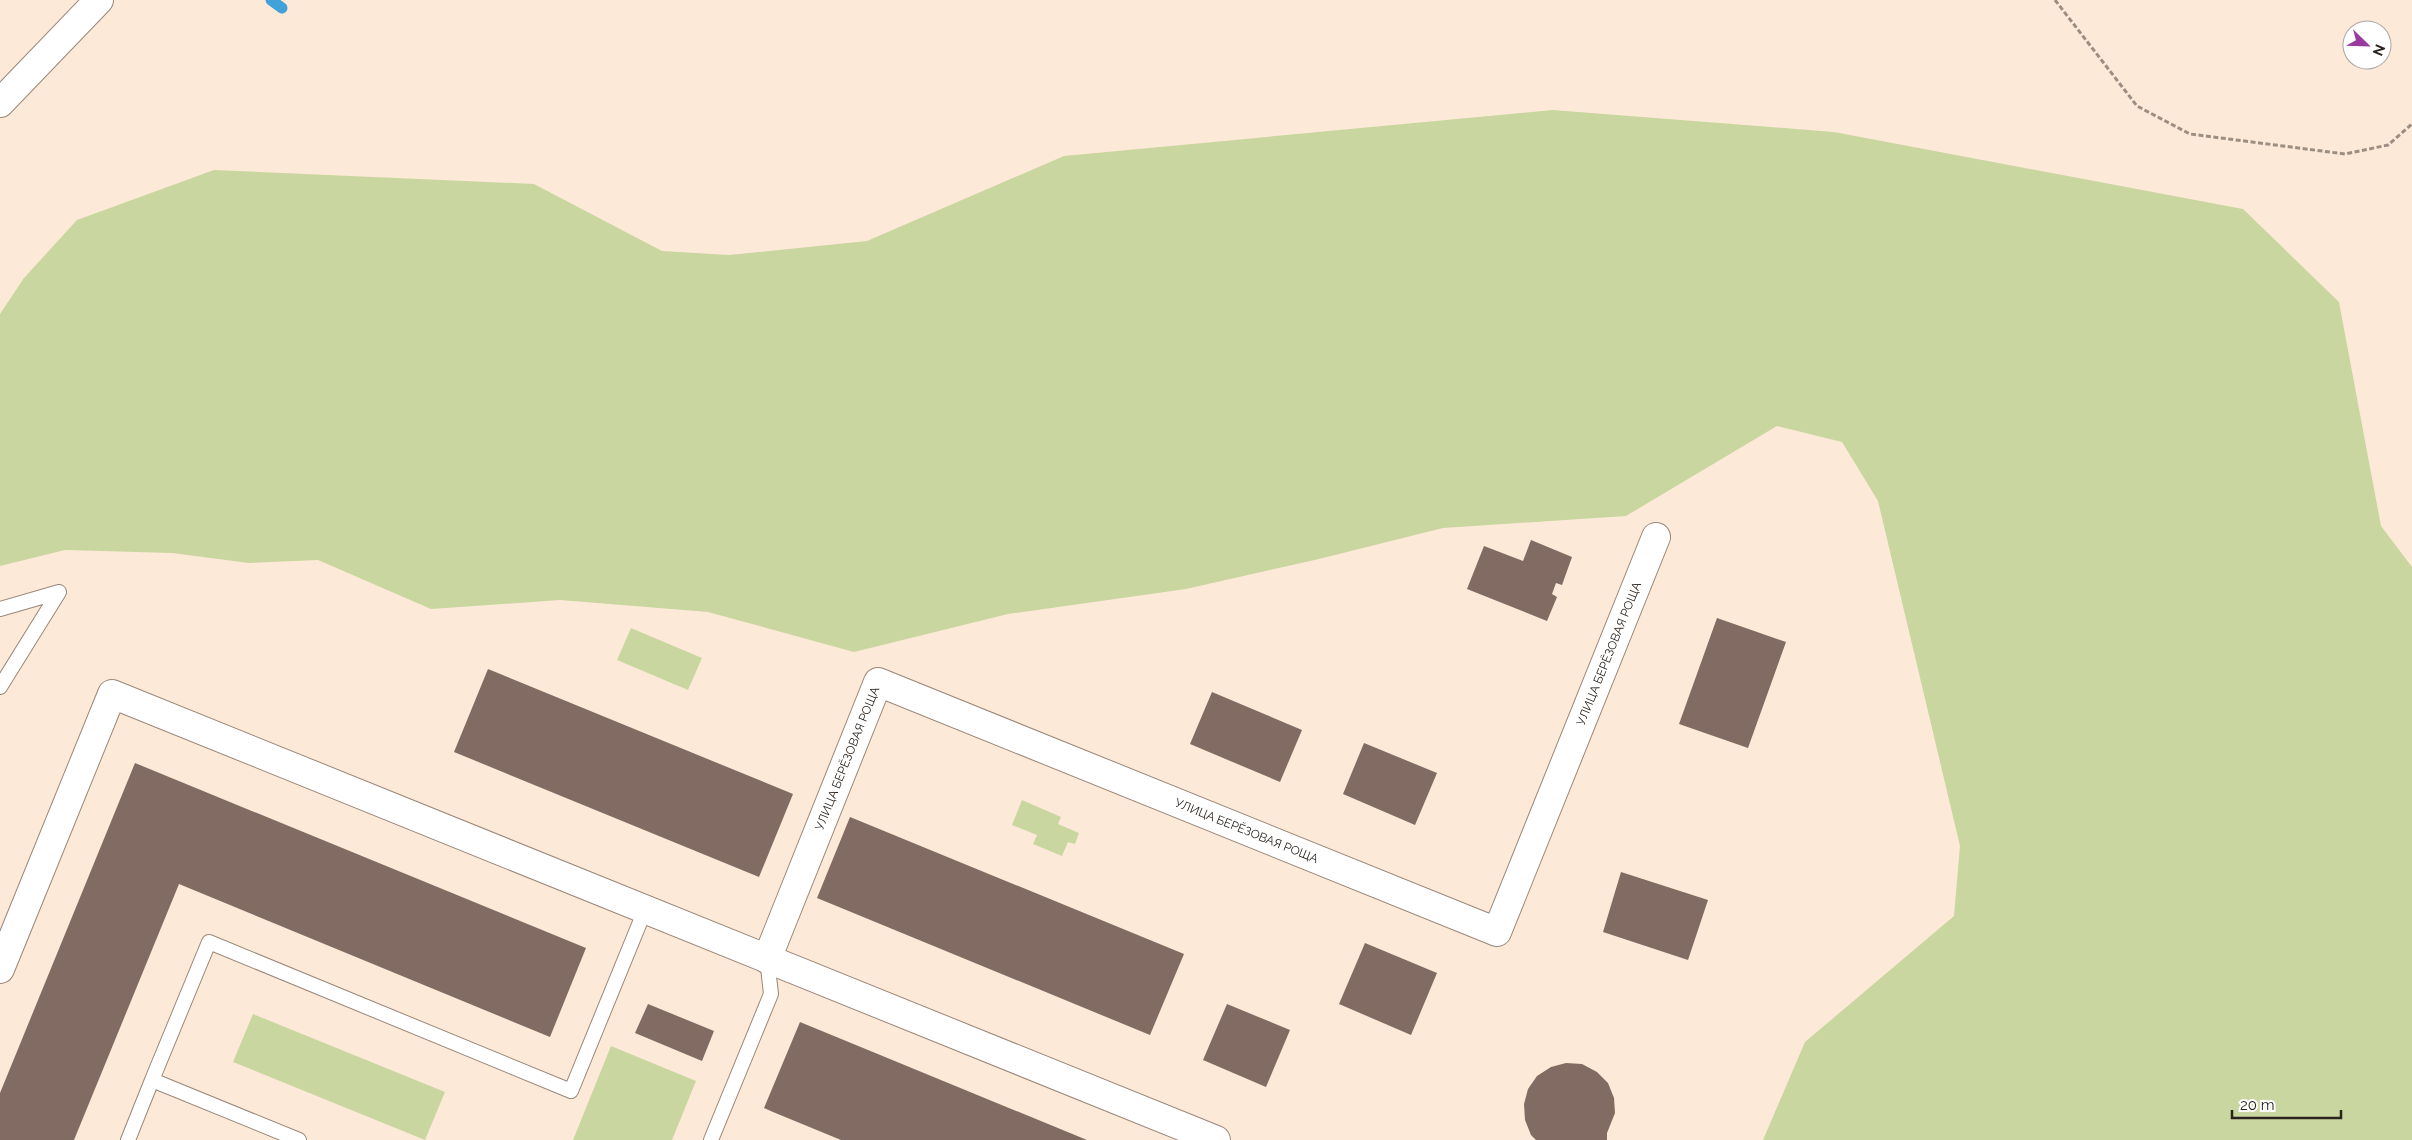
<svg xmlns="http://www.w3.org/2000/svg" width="2412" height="1140" viewBox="0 0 2412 1140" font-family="Raleway,sans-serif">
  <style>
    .green { fill: #cad69f }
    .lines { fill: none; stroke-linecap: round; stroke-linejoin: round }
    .stream { stroke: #43a1d9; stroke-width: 11 }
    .building { fill: #816b63 }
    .lane-casing { stroke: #998778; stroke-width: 16 }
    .street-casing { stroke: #998778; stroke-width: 30 }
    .primary-casing { stroke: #998778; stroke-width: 30 }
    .path { stroke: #9c8e82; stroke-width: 3; stroke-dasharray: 5 2.5; stroke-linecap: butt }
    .lane { stroke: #fff; stroke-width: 14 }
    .street { stroke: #fff; stroke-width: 28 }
    .primary { stroke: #fff; stroke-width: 28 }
    .labels { text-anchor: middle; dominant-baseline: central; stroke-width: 5; stroke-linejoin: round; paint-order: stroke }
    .street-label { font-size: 12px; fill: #2b241e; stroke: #fff }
  </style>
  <rect width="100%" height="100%" fill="#fde9d8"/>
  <!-- green -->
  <path class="green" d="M1553,110l281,22 409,77 96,93 42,224 31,41v573h-649l42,-98 149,-126 6,-70 -82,-345 -36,-59 -65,-16 -151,90 -183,12 -124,31 -133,30 -178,25 -154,38 -146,-40 -148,-12 -129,9 -113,-49 -69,3 -77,-10 -107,-3 -65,16v-252l24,-36 53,-58 137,-50 320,14 128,67 67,4 138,-14 197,-85z
    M631,628l71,30 -14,32 -71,-30z
    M1022,800l39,17 -3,7 21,9 -4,11 -7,-2 -6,14 -29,-12 4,-9 -25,-10z
    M253,1014l192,78 -20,48 -192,-78z
    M611,1046l85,35 -24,59h-99z"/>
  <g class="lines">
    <!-- stream -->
    <path class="stream" d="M271,0l11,8"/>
  </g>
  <!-- building -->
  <path class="building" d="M1531,540l41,17 -10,28 -6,-2 -4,11 5,3 -10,24 -80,-32 17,-43 39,15z
    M1717,618l69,24 -38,106 -69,-24z
    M488,669l305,125 -34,83 -305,-125z
    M1212,692l90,38 -22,52 -90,-38z
    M1364,743l73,30 -22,52 -72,-31z
    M135,763l451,185 -36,89 -371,-153 -105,256h-74v-47z
    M850,817l334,137 -34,81 -333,-137z
    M1621,872l87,28 -20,60 -85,-28z
    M1365,943l72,30 -26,62 -72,-31z
    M648,1004l66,27 -12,30 -67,-28z
    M1227,1004l63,26 -24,57 -63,-27z
    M800,1022l287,118h-246l-68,-28 -9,-4z
    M1566,1063l16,1 15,8 11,11 6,15 1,15 -8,20v7h-71l-5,-5 -6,-15 -1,-16 4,-15 9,-13 14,-9z"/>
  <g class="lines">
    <defs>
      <path id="lane" d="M0,609l59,-17
        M0,687l59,-95
        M152,1080l57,-138 362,149 74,-181
        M128,1140l24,-60 147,60
        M711,1140l60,-146 -4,-35"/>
      <g id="street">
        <path id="s1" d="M767,959l111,-277 619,250 159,-395"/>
        <path d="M0,969l112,-275 1104,446"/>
      </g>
      <path id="primary" d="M0,103l99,-103"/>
    </defs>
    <!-- lane casing -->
    <use href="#lane" class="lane-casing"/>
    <!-- street casing -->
    <use href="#street" class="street-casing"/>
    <!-- primary casing -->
    <use href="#primary" class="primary-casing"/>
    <!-- path -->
    <path class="path" d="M2055,0l82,106 53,28 155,20 43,-9 24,-21"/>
    <!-- lane -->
    <use href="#lane" class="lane"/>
    <!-- street -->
    <use href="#street" class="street"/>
    <!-- primary -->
    <use href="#primary" class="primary"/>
  </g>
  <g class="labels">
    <!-- street labels -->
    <g class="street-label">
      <text stroke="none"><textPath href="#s1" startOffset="1266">УЛИЦА БЕРЁЗОВАЯ РОЩА</textPath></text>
      <text stroke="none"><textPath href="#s1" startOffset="216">УЛИЦА БЕРЁЗОВАЯ РОЩА</textPath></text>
      <text stroke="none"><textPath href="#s1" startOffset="696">УЛИЦА БЕРЁЗОВАЯ РОЩА</textPath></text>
    </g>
  </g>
  <!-- north arrow -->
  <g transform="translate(2367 45) rotate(113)"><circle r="24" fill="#ffffff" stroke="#aaa7a5"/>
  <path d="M0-4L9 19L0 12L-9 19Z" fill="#99389f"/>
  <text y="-8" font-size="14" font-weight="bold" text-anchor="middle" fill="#2b241e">N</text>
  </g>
  <!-- scale -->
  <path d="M2232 1110v8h109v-8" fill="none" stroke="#2b241e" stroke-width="2.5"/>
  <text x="2240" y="1110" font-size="15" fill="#2b241e" stroke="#ffffff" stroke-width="4" paint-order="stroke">20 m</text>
</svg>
